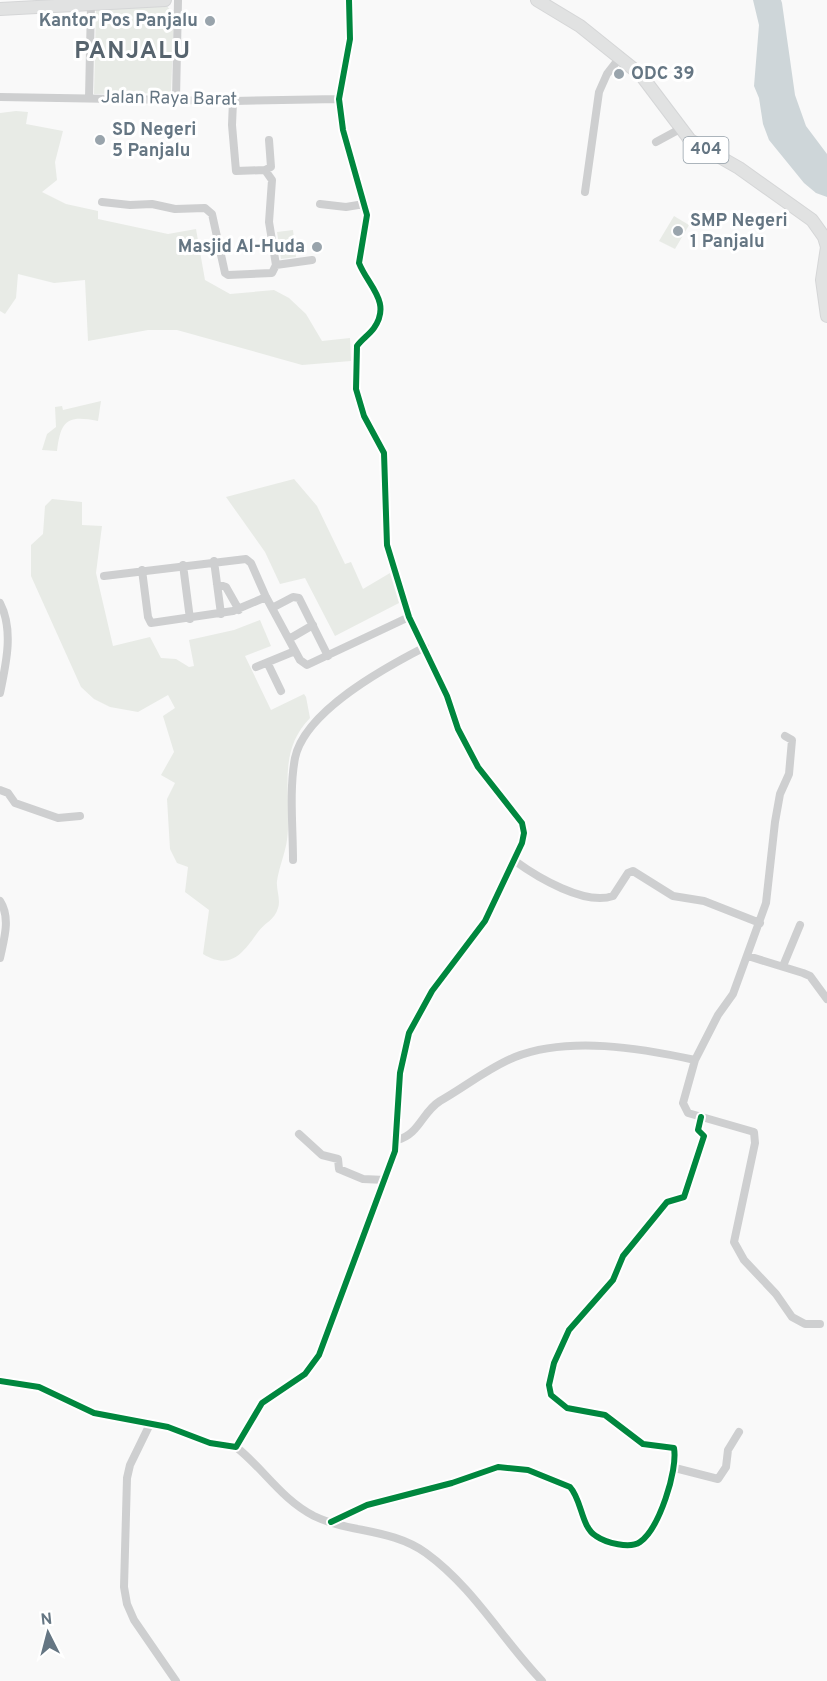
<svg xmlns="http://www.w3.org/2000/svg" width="827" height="1681" viewBox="0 0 827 1681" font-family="Overpass,sans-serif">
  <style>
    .green { fill: #e8ebe6 }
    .water { fill: #ced6d9 }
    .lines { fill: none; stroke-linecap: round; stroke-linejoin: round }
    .primary-casing { stroke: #d5d6d7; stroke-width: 14 }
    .street { stroke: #cecfd0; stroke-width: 8 }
    .primary { stroke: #e1e2e2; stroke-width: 12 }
    .cycleway-casing { stroke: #fff; stroke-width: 10 }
    .cycleway { stroke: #00873e; stroke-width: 6 }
    .poi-dot { fill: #99a4ac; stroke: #fff; stroke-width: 2 }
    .labels { text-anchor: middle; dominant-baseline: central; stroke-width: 6; stroke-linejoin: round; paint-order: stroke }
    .shield { fill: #fff; stroke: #939fa8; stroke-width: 1.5 }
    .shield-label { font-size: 16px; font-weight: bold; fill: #657683 }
    .poi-label { font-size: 18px; font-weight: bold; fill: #657683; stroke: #fff; text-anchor: start }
    .street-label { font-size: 18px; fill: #657683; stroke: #fff }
    .district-label { font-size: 24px; font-weight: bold; letter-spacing: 1.5px; fill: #57646e; stroke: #fff }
  </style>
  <rect width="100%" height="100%" fill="#f9f9f9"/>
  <!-- green -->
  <path class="green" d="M167,6l7,9 -3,78 -77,1 2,-85z
    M16,111l12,1 -2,12 37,7 -8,31 2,18 -15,12 24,12 32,7v8l70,15 28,-5 9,51 25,14 44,-4 15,8 17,16 16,27 28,-3 1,23 -49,4 -125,-35h-29l-60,11 -3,-61 -31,3 -36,-9 -2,24 -11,16 -5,-3v-198z
    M674,216l15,9 -14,24 -16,-8z
    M293,230l3,27 -15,2 -4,-27z
    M101,401l-3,20c-31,-6 -37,-1 -41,30l-15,-1 5,-16 9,-7 -1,-20 7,-1 1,4z
    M294,479l23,27 28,58 6,-2 12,27 27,-16 9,30 -64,33 -30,-58 -25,6 -15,-32 -39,-55z
    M52,499l30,3v23l20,1 -6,47 17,73 37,-9 11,21 15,1 13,8 5,-1 -5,-26 45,-10 26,-10 11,26 -26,10 26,54 33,-16 2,3 4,21c-35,36 -17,78 -23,122 -2,14 -8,27 -10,41 -1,8 4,19 1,27 -3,12 -14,15 -20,24 -15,21 -27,39 -55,22l6,-44 -24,-18 3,-25 -11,-4 -7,-14 -3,-50 8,-16 -14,-8 13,-23 -11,-36 12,-8 -7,-13 -30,17 -28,-5 -16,-8 -13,-12 -50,-111v-31l12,-11 2,-28z"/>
  <!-- water -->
  <path class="water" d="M753,0h28l1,3 13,92 11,31 21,28v43l-11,-4 -12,-10 -35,-43 -6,-16 -4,-26 -5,-12 5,-61z"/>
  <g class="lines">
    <defs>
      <path id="primary" d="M537,0l43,26 61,49 49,65 49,28 73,52 12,17 3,10 -5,33 5,36
        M0,9l165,-9"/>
    </defs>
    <!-- primary casing -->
    <use href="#primary" class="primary-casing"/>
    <!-- street -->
    <path class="street" d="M0,97l233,4 106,-2
      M89,98l2,-94
      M176,99l2,-99
      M233,101l-1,24 4,46 29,-1 6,-3 -2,-27
      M656,142l24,-13
      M265,170l7,10 -3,42 7,43 36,-5
      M585,192l14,-100 8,-18 14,-18
      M102,202l28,3 22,-1 23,5 30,-1 7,6 13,59 3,2 44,-2 4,-8
      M320,204l26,3 18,-3
      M214,561l7,53
      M183,565l7,54
      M142,570l6,47 3,6 82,-12 33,-14
      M104,576l142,-17 5,4 15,34 34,63 7,5 102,-48
      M217,584l9,3 13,23
      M0,603c14,27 6,61 0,90
      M272,608l21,-11 6,1 29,58
      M289,639l24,-14
      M268,664l13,27
      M256,667l39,-16
      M785,736l7,4 -3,34 -9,20 -5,28 -9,81 -33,91 -15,21 -23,45 -12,43 5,10 66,19 1,11 -21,99 10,18 32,34 16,23 13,7h15
      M0,790l8,3 7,10 43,15 22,-2
      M293,860c0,-33 -4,-70 2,-102 10,-47 89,-90 130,-111
      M515,861c22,16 70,45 98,35l15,-23 5,-2 40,25 31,5 56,22
      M0,901c11,17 4,38 0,57
      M748,956l55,17 7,3 17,23
      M783,966l17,-41
      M299,1134l23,21 16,4 1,10 24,10 22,1
      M397,1140c22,-5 25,-28 43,-39 25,-14 48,-33 75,-44 54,-21 125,-9 180,3
      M0,1381l39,6 55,26 74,14 42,16 26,4 26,-44 43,-29 14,-19 76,-204 5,-78 9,-40 23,-42 53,-70 37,-78 2,-10 -2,-10 -44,-56 -20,-38 -11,-33 -38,-79 -22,-72 -3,-92 -20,-37 -8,-27 1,-43c5,-7 12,-11 17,-18 18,-26 -6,-42 -15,-65l8,-48 -24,-85 -4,-31 11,-60 -1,-39
      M150,1424l-20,41 -3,13 -3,109 3,17 7,16 42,61
      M236,1447c28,22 45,52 78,69 35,17 77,12 112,37 48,35 75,85 116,128
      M675,1468l43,11 8,-12 2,-17 11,-18
      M331,1522l36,-17 85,-22 46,-16 30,3 42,17c12,13 11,40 26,49 10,7 34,13 44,6 19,-13 38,-72 34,-94l-31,-4 -38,-29 -38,-7 -16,-13 -2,-10 5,-22 15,-33 44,-50 10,-24 44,-54 17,-5 20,-61 -6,-6 3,-13"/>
    <!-- primary -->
    <use href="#primary" class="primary"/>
    <defs>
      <path id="cycleway" d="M0,1381l39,6 55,26 74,14 42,16 26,4 26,-44 43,-29 14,-19 76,-204 5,-78 9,-40 23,-42 53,-70 37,-78 2,-10 -2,-10 -44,-56 -20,-38 -11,-33 -38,-79 -22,-72 -3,-92 -20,-37 -8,-27 1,-43c5,-7 12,-11 17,-18 18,-26 -6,-42 -15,-65l8,-48 -24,-85 -4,-31 11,-60 -1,-39
        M331,1522l36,-17 85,-22 46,-16 30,3 42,17c12,13 11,40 26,49 10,7 34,13 44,6 19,-13 38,-72 34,-94l-31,-4 -38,-29 -38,-7 -16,-13 -2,-10 5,-22 15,-33 44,-50 10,-24 44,-54 17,-5 20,-61 -6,-6 3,-13"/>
    </defs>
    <!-- cycleway casing -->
    <use href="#cycleway" class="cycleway-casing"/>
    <!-- cycleway -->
    <use href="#cycleway" class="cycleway"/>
  </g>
  <!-- markers -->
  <g class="poi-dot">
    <circle cx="210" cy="21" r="6"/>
    <circle cx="619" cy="74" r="6"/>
    <circle cx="100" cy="140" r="6"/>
    <circle cx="678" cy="231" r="6"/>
    <circle cx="317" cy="247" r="6"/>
  </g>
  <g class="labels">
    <!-- shield labels -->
    <rect class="shield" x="683.5" y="137" width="45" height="26" rx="4.5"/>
    <g class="shield-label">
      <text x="706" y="150">404</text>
    </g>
    <!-- poi labels -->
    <g class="poi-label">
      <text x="198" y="21" text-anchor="end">Kantor Pos Panjalu</text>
      <text x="631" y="74">ODC 39</text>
      <text x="112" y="130">SD Negeri<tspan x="112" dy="21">5 Panjalu</tspan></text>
      <text x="690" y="221">SMP Negeri<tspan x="690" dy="21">1 Panjalu</tspan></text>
      <text x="305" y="247" text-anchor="end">Masjid Al-Huda</text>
    </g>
    <!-- street labels -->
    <g class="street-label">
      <text transform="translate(169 99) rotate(1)">Jalan Raya Barat</text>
    </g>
    <!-- district labels -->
    <g class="district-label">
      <text x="133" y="52">PANJALU</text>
    </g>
  </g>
  <!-- north arrow -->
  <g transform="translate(48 1633) rotate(354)" stroke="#ffffff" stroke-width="4.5" paint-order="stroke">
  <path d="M0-4.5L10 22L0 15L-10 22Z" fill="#657683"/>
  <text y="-9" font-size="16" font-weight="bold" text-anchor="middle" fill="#657683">N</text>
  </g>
</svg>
